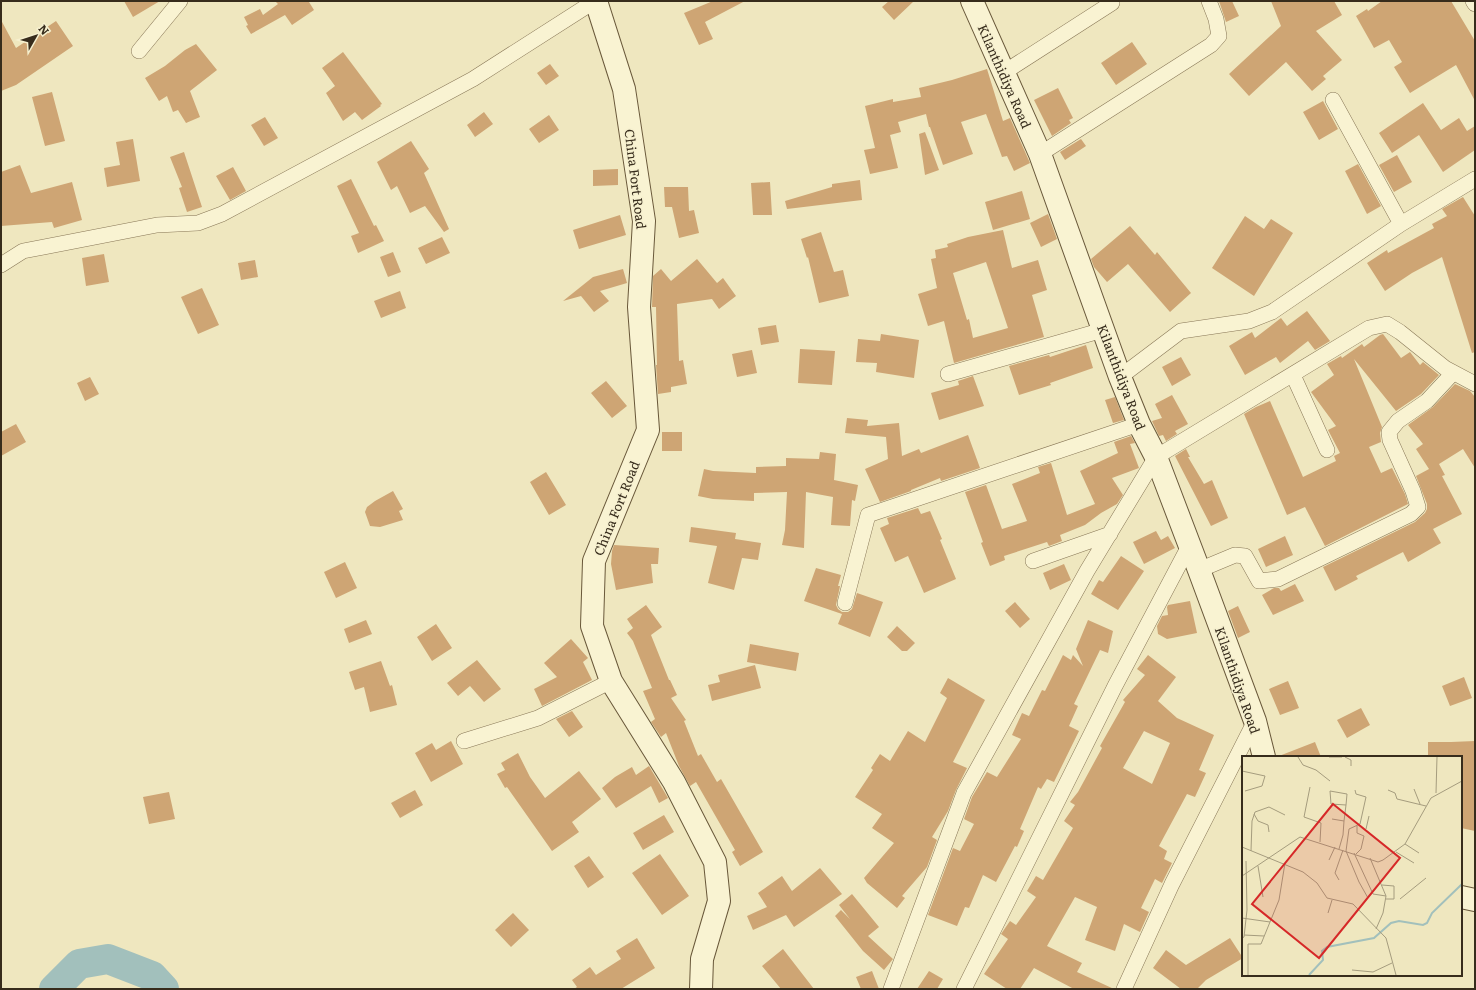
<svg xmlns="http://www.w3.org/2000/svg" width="1476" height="990" viewBox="0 0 1476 990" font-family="Literata,serif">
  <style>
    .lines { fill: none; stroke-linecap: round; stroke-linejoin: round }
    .river { stroke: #a2c0bc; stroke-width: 30 }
    .building { fill: #cea574; fill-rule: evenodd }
    .street-casing { stroke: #887757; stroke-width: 16 }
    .secondary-casing { stroke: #69583a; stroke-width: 24 }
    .street { stroke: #f9f3d2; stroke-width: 15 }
    .secondary { stroke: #f9f3d2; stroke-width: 22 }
    .labels { text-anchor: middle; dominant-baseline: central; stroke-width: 3; stroke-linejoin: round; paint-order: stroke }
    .street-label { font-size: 13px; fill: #372c1c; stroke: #f6f0cf }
    .inset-river { fill: none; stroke: #a2c0bc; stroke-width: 2 }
    .inset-road { fill: none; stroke: #a59c7e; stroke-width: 1 }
    .view { fill: #d62828; fill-opacity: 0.15; stroke: #d62828; stroke-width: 2 }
    .inset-edge { fill: none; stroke: #372c1c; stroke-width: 2 }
  </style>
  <rect width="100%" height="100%" fill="#efe7bf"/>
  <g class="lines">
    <!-- river -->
    <path class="river" d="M54,989l25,-25 29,-5 44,17 12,13"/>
  </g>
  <!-- building -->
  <path class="building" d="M124,1h36l-27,16z
    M275,1h36l-2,1 5,8 -22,15 -7,-10 -34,19 -5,-8 2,-1 -4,-8 16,-8 3,6 15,-11z
    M713,1h32l-40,21 8,17 -14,6 -15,-32z
    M889,1h25l-20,19 -12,-13z
    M1219,1h13l7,15 -13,6z
    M1271,1h63l8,14 -26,16 26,29 -19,16 3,3 -14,12 -26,-29 -37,34 -20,-22 52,-48z
    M1382,1h69l24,40v60l-19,-36 -46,28 -16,-26 8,-5 -13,-22 -15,8 -18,-32 11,-7 1,2z
    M1,20l15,28 40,-27 17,25 -57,39 -15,6z
    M1132,42l15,22 -31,21 -15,-22z
    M196,44l21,26 -27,21 10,26 -14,6 -8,-13 -5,2 -6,-16 -8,5 -14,-23 20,-12 20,-16z
    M343,52l39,52 -2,1 1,1 -19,14 -7,-8 -12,9 -17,-28 9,-7 -13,-18z
    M550,64l9,12 -13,9 -9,-12z
    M987,69l16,52 7,-3 20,45 -16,8 -7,-15 -5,1 -16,-43 -25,8 12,32 -30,11 -13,-38h-1l-3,-13 -28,8 3,10 -11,3 8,33 -28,6 -6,-24 11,-2 -10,-42 28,-7v3l28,-5 -2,-9 33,-8z
    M1058,88l15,30 -4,2 2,3 -19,13 -18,-36z
    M52,92l13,49 -20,5 -13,-49z
    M1323,101l15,28 -19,11 -16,-28z
    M1423,103l18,27 18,-12 8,13 8,-5v24l-32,22 -24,-37 -27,18 -13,-20z
    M484,112l9,12 -18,13 -8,-12z
    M549,115l10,15 -20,13 -10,-14z
    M265,117l13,21 -14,8 -13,-21z
    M925,132l14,38 -14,5 -6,-41z
    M133,139l7,42 -33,6 -3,-19 16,-3 -4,-23z
    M1081,139l5,7 -21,14 -5,-8z
    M411,141l18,28 -5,4 25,56 -5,3 -19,-26 -15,7 -13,-27 -6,4 -14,-28z
    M184,152l18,55 -15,5 -8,-24 3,-1 -12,-30z
    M1397,155l15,27 -18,10 -15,-27z
    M1358,164l23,42 -14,8 -22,-43z
    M20,165l11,28 41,-11 10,38 -28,8 -2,-6 -51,4v-54z
    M233,167l13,24 -16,9 -14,-24z
    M618,169v16l-25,1v-16z
    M351,179l23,47 2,-1 8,16 -26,12 -7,-17 8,-3 -22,-47z
    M860,180l2,20 -75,9 -2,-8 47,-14v-3z
    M770,182l2,33h-19l-2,-32z
    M664,187h24l1,24 5,-1 5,23 -20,5 -7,-31h-7z
    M1022,191l8,28 -37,11 -8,-28z
    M1463,197l12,19v136l-3,1 -30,-96 -30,16 -27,18 -18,-28 20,-13 1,3 46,-25 -2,-4 15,-8 -5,-7z
    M1048,214l9,25 -16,8 -11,-24z
    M620,215l6,20 -47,14 -6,-19z
    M1245,216l19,13 7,-10 22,14 -39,63 -42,-28z
    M1130,226l25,29 2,-3 34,41 -21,19 -42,-48 -21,18 -13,-15 -3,-8z
    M1003,230l9,38 26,-8 9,30 -15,5 12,42 -90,26 -10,-42 -16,5 -10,-32 19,-6 -6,-29 5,-1 -1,-8 13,-3 -1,-3 21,-7zM986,262l22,66 -35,10 -4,-19 -2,1 -14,-47z
    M821,232l13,40 9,-2 6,26 -30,7 -11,-46 -1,1 -6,-19z
    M442,237l8,16 -24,11 -8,-16z
    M393,252l8,20 -13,5 -8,-20z
    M104,254l5,28 -23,4 -4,-28z
    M697,259l20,24 6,-5 13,18 -17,13 -7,-10 -35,5 2,57 4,-1 4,24 -16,3v5l-13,2 -2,-29h1l-1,-58h-4l1,-31 8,-7 10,12z
    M255,260l3,17 -17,3 -3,-17z
    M623,269l4,14 -27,8 9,10 -15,11 -13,-16 -18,5 30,-24z
    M202,288l17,37 -21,9 -17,-37z
    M400,291l6,17 -25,10 -7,-17z
    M1307,311l23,30 -15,9 -7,-9 -28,22 -4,-6 -31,18 -16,-29 23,-14 3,6 26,-20 6,8z
    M776,325l3,17 -18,3 -3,-17z
    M881,334l38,6 -5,38 -38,-6 1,-9 -21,-1 2,-23 22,2z
    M1383,334l18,24 9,-6 10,13 3,-3 16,13 -18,19 -25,17 -42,-52 28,68 -2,6 1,9 -12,5 12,26 11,-5 13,26 3,10 -83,42 -20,-39 -18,8 -43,-101 12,-7 14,-6 33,76 33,-16 -2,-5 6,-3 -12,-23 8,-4 -25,-34 23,-17 -7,-11 14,-8 1,2 20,-14 2,3 16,-12z
    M1086,345l7,23 -43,15 1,2 -32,10 -10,-29 40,-11 1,2z
    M800,349l35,2 -3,34 -34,-2z
    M752,350l5,23 -20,4 -5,-23z
    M1181,357l10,18 -19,11 -10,-19z
    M973,376l11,30 -45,14 -8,-27 28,-8 -1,-4z
    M90,377l9,17 -14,7 -8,-18z
    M606,381l21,25 -15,12 -21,-25z
    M1455,384l15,7 5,6v71l-12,-19 -24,15 6,11 -3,1 20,38 -29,15 8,14 -33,19 -5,-10 -47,24 2,3 -23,12 -12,-24 92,-45 10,-9 2,-4v-5l-11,-28 13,-7 -13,-20 7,-5 -15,-19 25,-18z
    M1172,395l16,29 -13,7 2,3 -11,7 -3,-6 -4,1 -7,-15 10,-3 -7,-14z
    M1115,397l9,23 -11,3 -8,-23z
    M847,418l21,2 -1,6 32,-3 3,33 17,-7 2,4 47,-18 12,33 -39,13 -1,-3 -29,12v1l-31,11 -15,-33 23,-10 -2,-22 -41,-4z
    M16,424l10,18 -25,14v-24z
    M662,432h20v19h-20z
    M1131,436l4,7 -5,1 9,24 -27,10 11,17 -6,9 -16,9 -16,12 -25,10 2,6 -13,5 -2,-4 -43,14 1,4 -15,6 -9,-23 2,-1 -18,-50 21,-7 16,44 25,-8 -15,-37 28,-11 -2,-6 13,-4 16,52 28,-11 -15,-33 38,-18 -4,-11z
    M1186,449l4,8h-2l16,27 8,-4 16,38 -17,8 -36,-70z
    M820,452l16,2 -2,26 24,5 -3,16 -3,-1 -2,26 -19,-1 2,-28 -27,-5 -2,56 -22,-3 3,-15 2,-38 -33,1v8l-41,-2 -15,-3 6,-27 9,2 43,2v-6l30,-1v-8l33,1z
    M546,472l20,33 -17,10 -19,-33z
    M393,491l10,18 -4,2 4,9 -23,7 -10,-1 -5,-14 2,-5 8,-6z
    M918,508l3,6 9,-3 12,28 -2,1 16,39 -32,14 -16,-37 -13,6 -15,-34 9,-4 -2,-6z
    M691,527l45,6 -1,6 26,4 -3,17 -16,-2 -8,32 -26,-7 9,-37 -28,-4z
    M1156,531l5,9 7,-4 7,12 -31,16 -11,-22z
    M1285,536l8,19 -27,12 -8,-18z
    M614,545l45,3 -1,16h-7l2,19 -37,7 -5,-26 1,-13z
    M1121,556l23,15 -26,39 -27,-16 8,-14 4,2z
    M345,562l12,26 -21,10 -12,-26z
    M1064,564l7,16 -21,10 -7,-17z
    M816,568l25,7 -3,11h2l-4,19 2,4 4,3h6l4,-3 5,-16 26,9 -13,35 -32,-13 4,-10 -38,-13z
    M1295,584l9,17 -31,14 -11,-20 12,-7h5l2,3z
    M1190,601l7,32 -30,6 -9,-5 -1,-8 5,-10 6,-1 -1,-8 1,-2z
    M1015,602l15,17 -10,9 -15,-17z
    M646,605l16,22 -11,8 18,45h1l7,15 -6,3 15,22 -2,1 14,35 3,-2 16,28 4,-3 42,73 -23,14 -8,-14 3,-2 -39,-68 -6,4 -11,-20 -13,-33 -5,4 -10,-15 4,-3 -12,-28 9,-3 -19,-47 -6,-8 6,-5 -6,-9z
    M1238,606l12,26 -12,6 -10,-27z
    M366,620l6,14 -23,9 -5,-14z
    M1088,620l25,11 -5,22 -8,-3 -26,54 4,2 -9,20 10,5 -25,51 -7,-3 -6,10 -3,-2 -18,42 4,2 -7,16 -2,-1 -19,36 -13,-7 -14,33 -4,-1 -8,19 -29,-11 25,-67 7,3 14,-27 -10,-5 8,-22 15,-25 10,5 24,-38 -9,-4 10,-22 7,3 13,-26 3,1 18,-36 8,5 2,-5 10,11 -7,-17z
    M436,624l16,24 -20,13 -15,-24z
    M897,626l18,17 -8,8h-5l-15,-14z
    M571,639l17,19 -5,4 9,18 -50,26 -8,-17 23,-12 -13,-14z
    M750,644l49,9 -3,18 -49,-9z
    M1148,655l28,22 -18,24 19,17 37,17 -15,35 7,3 -11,24 -8,-3 -28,52 8,5 -3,8 8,4 -10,20 -7,-4 -14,29 8,4 -9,20 -16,-8 -9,27 -30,-11 12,-33 -22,-10 -28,49 35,17 -5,9 37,17h-40l-40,-21 -14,21h-13l-23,-15 24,-35 -7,-5 9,-13 6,4 20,-28 -9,-6 9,-15 7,4 30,-52 -9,-7 11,-16 -5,-3 8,-10 24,-44 -2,-2 25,-44 -2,-2 22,-25 -8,-6zM1144,731l26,12 -18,41 -29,-16z
    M477,660l24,29 -17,13 -14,-16 -12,10 -11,-13z
    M381,661l9,25 2,-1 5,20 -27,7 -6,-25 -9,3 -6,-18z
    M755,665l6,23 -49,13 -4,-16 12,-3 -2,-7z
    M1464,677l8,21 -22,8 -8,-20z
    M948,678l37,22 -32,62 14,6 -11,22 -8,21 -16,26 5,3 -10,27 -25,29 3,2 -8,10 -30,-25 -3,-5 30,-35 -22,-15 10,-14 -27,-17 18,-27 -2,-2 9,-14 10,7 18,-30 17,11 22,-44 -7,-5z
    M1288,681l11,27 -19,7 -11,-26z
    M1361,708l9,17 -23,13 -10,-18z
    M572,711l11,16 -14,10 -13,-18z
    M451,741l12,23 -32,18 -16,-29 17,-10 4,7z
    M1475,741v90l-14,-3v-71h-33v-15h23z
    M1315,742l6,15h-41l-1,-1z
    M518,753l12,24 15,21 34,-27 22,28 -29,23 7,10 -27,19 -45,-64 -2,1 -8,-14 8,-4 -4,-7z
    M649,766l19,32 -9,5 -8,-17 -35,22 -14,-20 13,-11 17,-10 4,8z
    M415,790l8,15 -23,13 -9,-15z
    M169,792l6,27 -26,5 -6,-27z
    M664,815l10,17 -31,18 -10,-17z
    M660,854l29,42 -27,19 -30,-42z
    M589,856l15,21 -16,11 -14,-22z
    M820,868l22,26 -48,33 -8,-12 -33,15 -6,-14 20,-9 -9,-14 24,-17 10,15z
    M852,894l27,33 -11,9 25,23 -9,11 -21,-19 -28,-35 6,-6 9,9 -11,-14z
    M513,913l16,17 -18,17 -16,-17z
    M637,938l18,30 -34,21h-47l3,-2 -5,-7 18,-13 6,8 25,-16 -5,-8z
    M1230,938l13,20 -37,22 -9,9h-16l-28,-21 13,-18 20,15z
    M783,949l31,40h-33l-19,-23z
    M872,971l7,18h-18l-5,-12z
    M929,971l14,8 -6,10h-20z"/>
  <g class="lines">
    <defs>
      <path id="street" d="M1473,1l2,3
        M139,51l41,-50
        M1003,73l109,-70
        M1333,100l68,124
        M1040,154l171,-109 8,-9 -3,-17 -7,-18
        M1,265l22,-14 134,-26 41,-2 24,-9 251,-135 122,-78
        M948,374l155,-44
        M1293,375l34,75
        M1120,377l61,-46 68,-10 23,-9 129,-88 74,-45
        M1033,561l77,-27
        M1199,570l36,-15 10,1 14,25 19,-2 133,-65 7,-7 -5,-16 -23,-51 -1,-8 9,-11 29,-20 26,-28
        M845,603l23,-88 271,-91
        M464,741l74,-23 73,-37
        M891,989l73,-196 123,-222 69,-114 213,-129 18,-4 13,8 45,36 30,16
        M964,989l151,-303 74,-140
        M1124,989l48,-105 83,-163"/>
      <path id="secondary" d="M596,1l28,88 20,132 -5,86 9,123 -54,131 -2,65 19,55 63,101 41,80 4,39 -17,58 -1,30
        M972,1l68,153 80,223 19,47 17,33 43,113 56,151 9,36
        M1461,897l14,3"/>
    </defs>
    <!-- street casing -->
    <use href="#street" class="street-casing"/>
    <!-- secondary casing -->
    <use href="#secondary" class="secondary-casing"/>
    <!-- street -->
    <use href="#street" class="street"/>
    <!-- secondary -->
    <use href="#secondary" class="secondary"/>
  </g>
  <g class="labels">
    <!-- street labels -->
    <g class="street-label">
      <text transform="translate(1005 76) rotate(66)">Kilanthidiya Road</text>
      <text transform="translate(636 179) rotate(83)">China Fort Road</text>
      <text transform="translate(1122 377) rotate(69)">Kilanthidiya Road</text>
      <text transform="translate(616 508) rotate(-68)">China Fort Road</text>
      <text transform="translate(1238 680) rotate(71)">Kilanthidiya Road</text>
    </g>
  </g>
  <!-- overview -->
  <g transform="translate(1242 756)">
    <rect width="220" height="220" fill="#efe7bf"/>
    <path class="inset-river" d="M67,219l14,-15 -1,-9 5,-4 47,-9 17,-15 8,-2 24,4 4,-2 5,-10 30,-29"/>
    <path class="inset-road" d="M56,1l5,8 13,5 14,11M87,1h13M103,1l6,3v6M0,15l23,5 -3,10 -17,5M68,31l-6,30 17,6 -1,19M172,33l6,15M113,34l1,4 10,3 -6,27 -11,5 -3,22 13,31 9,16M146,34l7,3 2,6 29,7M194,37l1,-36M12,58l4,7 10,4 1,7M90,63l12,2M124,73l3,-13M163,88l14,9M0,91l61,25 14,11 10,15 26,6 33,34 10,37M97,93l4,-14 1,-14 2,-16 1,-11 -17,-3 1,13 15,1M9,95l1,-30 3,-9 14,-5 16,8M154,96l18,11M112,97l19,41 13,2M114,98l5,-5 3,-13 -7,-3v-7M128,102l16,38 -3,17 -7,16M87,104l6,-13M16,110l5,31M0,120l58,-39 78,25 5,-2 22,-16 26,-46 31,-17M97,124l-4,-7 8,-23M140,129l12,1v13h-8M158,143l26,-21M86,157l4,-13M0,162l28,4M2,179l20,1M0,182l2,-1 3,-27 -1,-49M110,214l21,2 19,-9M6,219v-31h13l18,-44 6,-37"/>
    <path class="view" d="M91,48l67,54 -81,100 -67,-54z"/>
    <rect width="220" height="220" class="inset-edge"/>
  </g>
  <!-- border -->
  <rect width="1476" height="990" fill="none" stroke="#372c1c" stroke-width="4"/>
  <!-- north arrow -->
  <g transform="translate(36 36) rotate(51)" stroke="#f6f0cf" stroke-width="3" paint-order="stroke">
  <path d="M0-3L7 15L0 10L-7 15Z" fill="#372c1c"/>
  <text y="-6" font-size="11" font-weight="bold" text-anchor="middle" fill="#372c1c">N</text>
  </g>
</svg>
